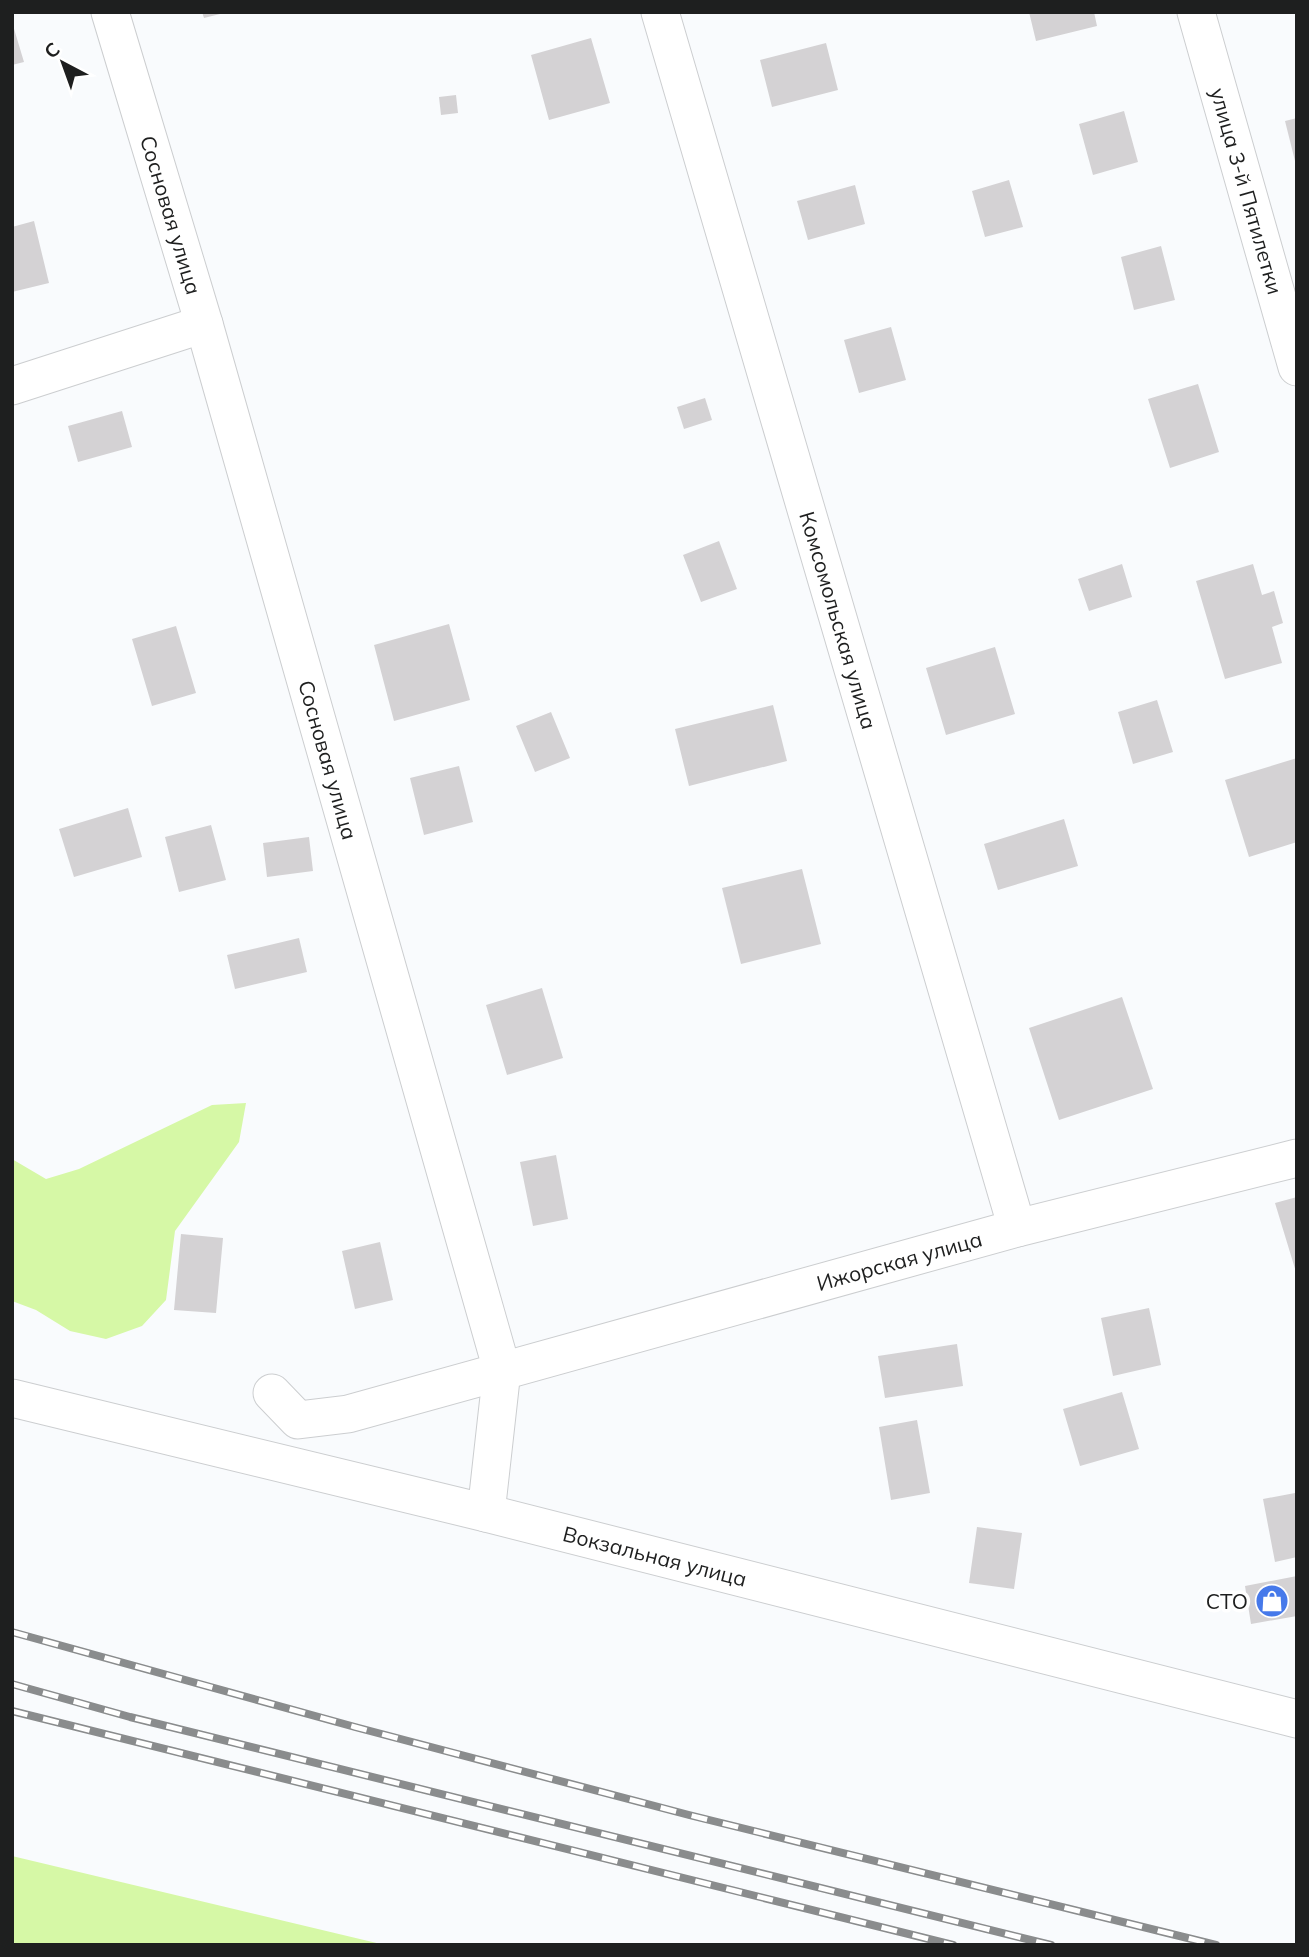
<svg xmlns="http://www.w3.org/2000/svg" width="1309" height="1957" viewBox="0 0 1309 1957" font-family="Mulish,sans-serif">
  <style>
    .green { fill: #d6f8a6 }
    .building { fill: #d4d2d4 }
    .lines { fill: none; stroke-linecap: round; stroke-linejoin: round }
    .minor-casing { stroke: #ccced0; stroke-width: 39 }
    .minor { stroke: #fff; stroke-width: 37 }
    .rail-casing { stroke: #8a8c8d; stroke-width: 8 }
    .rail { stroke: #fff; stroke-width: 5; stroke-dasharray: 16; stroke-linecap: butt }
    .labels { text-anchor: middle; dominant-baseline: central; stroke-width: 7; stroke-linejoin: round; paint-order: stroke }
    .street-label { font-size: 21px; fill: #1e1f1f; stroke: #fff }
    .poi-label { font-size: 21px; fill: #1e1f1f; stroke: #fff; text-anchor: end }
  </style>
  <rect width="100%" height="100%" fill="#f9fbfd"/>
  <!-- green -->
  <path class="green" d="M246,1103l-7,39 -64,89 -9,69 -24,26 -36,13 -36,-8 -34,-21 -24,-9v-142l34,20 33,-10 133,-64z
    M12,1856l373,89h-373z"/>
  <!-- building -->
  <path class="building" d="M202,12h21l1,1 -20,5z
    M1029,12h65l3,14 -61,15z
    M12,22l12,40 -12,3z
    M591,38l19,65 -61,17 -18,-65z
    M826,43l12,47 -66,17 -12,-47z
    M456,95l2,18 -17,2 -2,-18z
    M1124,111l14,51 -45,13 -14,-51z
    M1297,118v47h-1l-11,-44z
    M1009,180l14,47 -38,10 -13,-46z
    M855,185l10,39 -57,16 -11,-39z
    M34,221l15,62 -37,9v-65z
    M1161,246l14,54 -41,10 -13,-53z
    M891,327l15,53 -47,13 -15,-53z
    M1198,384l21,68 -49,16 -22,-69z
    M705,398l7,22 -28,9 -7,-22z
    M122,411l10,36 -54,15 -10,-36z
    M719,541l18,48 -36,13 -18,-47z
    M1122,564l10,33 -43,14 -11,-32z
    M1253,564l9,31 12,-4 9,32 -11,4 10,36 -57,16 -29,-98z
    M449,624l21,76 -76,21 -20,-76z
    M176,626l20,67 -44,13 -20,-67z
    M995,647l20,67 -69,21 -20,-67z
    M1157,700l16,52 -40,12 -15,-52z
    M773,705l14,56 -98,25 -14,-57z
    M551,712l19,46 -35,14 -19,-46z
    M1297,758v84l-48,15 -24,-77z
    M459,766l14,56 -49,13 -14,-57z
    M128,808l14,49 -68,20 -15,-48z
    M1064,819l14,47 -80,24 -14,-46z
    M211,825l15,55 -47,12 -14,-55z
    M309,837l4,34 -46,6 -4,-34z
    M802,869l19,75 -80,20 -19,-76z
    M299,938l8,34 -72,17 -8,-34z
    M542,988l21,70 -56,17 -21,-70z
    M1122,997l31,92 -94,31 -30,-92z
    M556,1155l12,64 -35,7 -13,-64z
    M1297,1197v75h-1l-21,-69z
    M181,1234l42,4 -7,75 -42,-3z
    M380,1242l13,58 -38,9 -13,-58z
    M1149,1308l12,57 -48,11 -12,-58z
    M957,1344l6,42 -78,12 -7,-42z
    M1122,1392l17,57 -59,17 -17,-57z
    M917,1420l13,73 -39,7 -12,-73z
    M1295,1493l2,64 -22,5 -12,-63z
    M977,1527l45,6 -8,56 -45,-6z
    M1297,1576v40l-46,8 -6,-38z"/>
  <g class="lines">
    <defs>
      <g id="minor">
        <path id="s1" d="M110,12l94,312 298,1046 -16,143"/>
        <path id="s2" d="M660,12l357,1216"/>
        <path id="s3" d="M1196,12l101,355"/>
        <path d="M12,386l192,-62"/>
        <path id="s4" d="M272,1393l26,27 50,-6 669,-186 280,-70"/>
        <path id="s5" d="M12,1398l474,115 811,206"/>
      </g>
    </defs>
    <!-- minor casing -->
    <use href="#minor" class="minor-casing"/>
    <!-- minor -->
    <use href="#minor" class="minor"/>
    <defs>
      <path id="rail" d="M12,1632l343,95 334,88 527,130
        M12,1684l118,33 921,228
        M12,1711l941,234"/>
    </defs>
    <!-- rail casing -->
    <use href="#rail" class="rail-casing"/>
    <!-- rail -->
    <use href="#rail" class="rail"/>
  </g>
  <!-- icons -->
  <defs>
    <symbol id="shop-disc" viewBox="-11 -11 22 22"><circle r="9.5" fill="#4679ea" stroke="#fff"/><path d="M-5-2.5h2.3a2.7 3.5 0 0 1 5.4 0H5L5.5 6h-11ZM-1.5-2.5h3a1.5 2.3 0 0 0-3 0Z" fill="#fff"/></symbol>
  </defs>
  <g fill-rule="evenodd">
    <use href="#shop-disc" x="1253" y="1582" width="38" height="38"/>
  </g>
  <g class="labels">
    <!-- street labels -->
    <g class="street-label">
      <text stroke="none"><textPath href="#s3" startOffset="186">улица 3-й Пятилетки</textPath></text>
      <text stroke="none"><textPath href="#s1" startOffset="212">Сосновая улица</textPath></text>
      <text stroke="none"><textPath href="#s2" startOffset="634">Комсомольская улица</textPath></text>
      <text stroke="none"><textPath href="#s1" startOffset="779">Сосновая улица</textPath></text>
      <text stroke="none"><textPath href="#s4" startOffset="660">Ижорская улица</textPath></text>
      <text stroke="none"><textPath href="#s5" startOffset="662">Вокзальная улица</textPath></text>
    </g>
    <!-- poi labels -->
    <g class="poi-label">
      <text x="1248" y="1601">СТО</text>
    </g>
  </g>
  <!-- border -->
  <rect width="1309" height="1957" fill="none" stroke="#1e1f1f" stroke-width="28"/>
  <!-- north arrow -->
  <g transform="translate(63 63) rotate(319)" stroke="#ffffff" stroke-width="5" paint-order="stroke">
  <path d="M0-5L12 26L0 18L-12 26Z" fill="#1e1f1f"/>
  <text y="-10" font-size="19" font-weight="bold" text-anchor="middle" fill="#1e1f1f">С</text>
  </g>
</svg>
